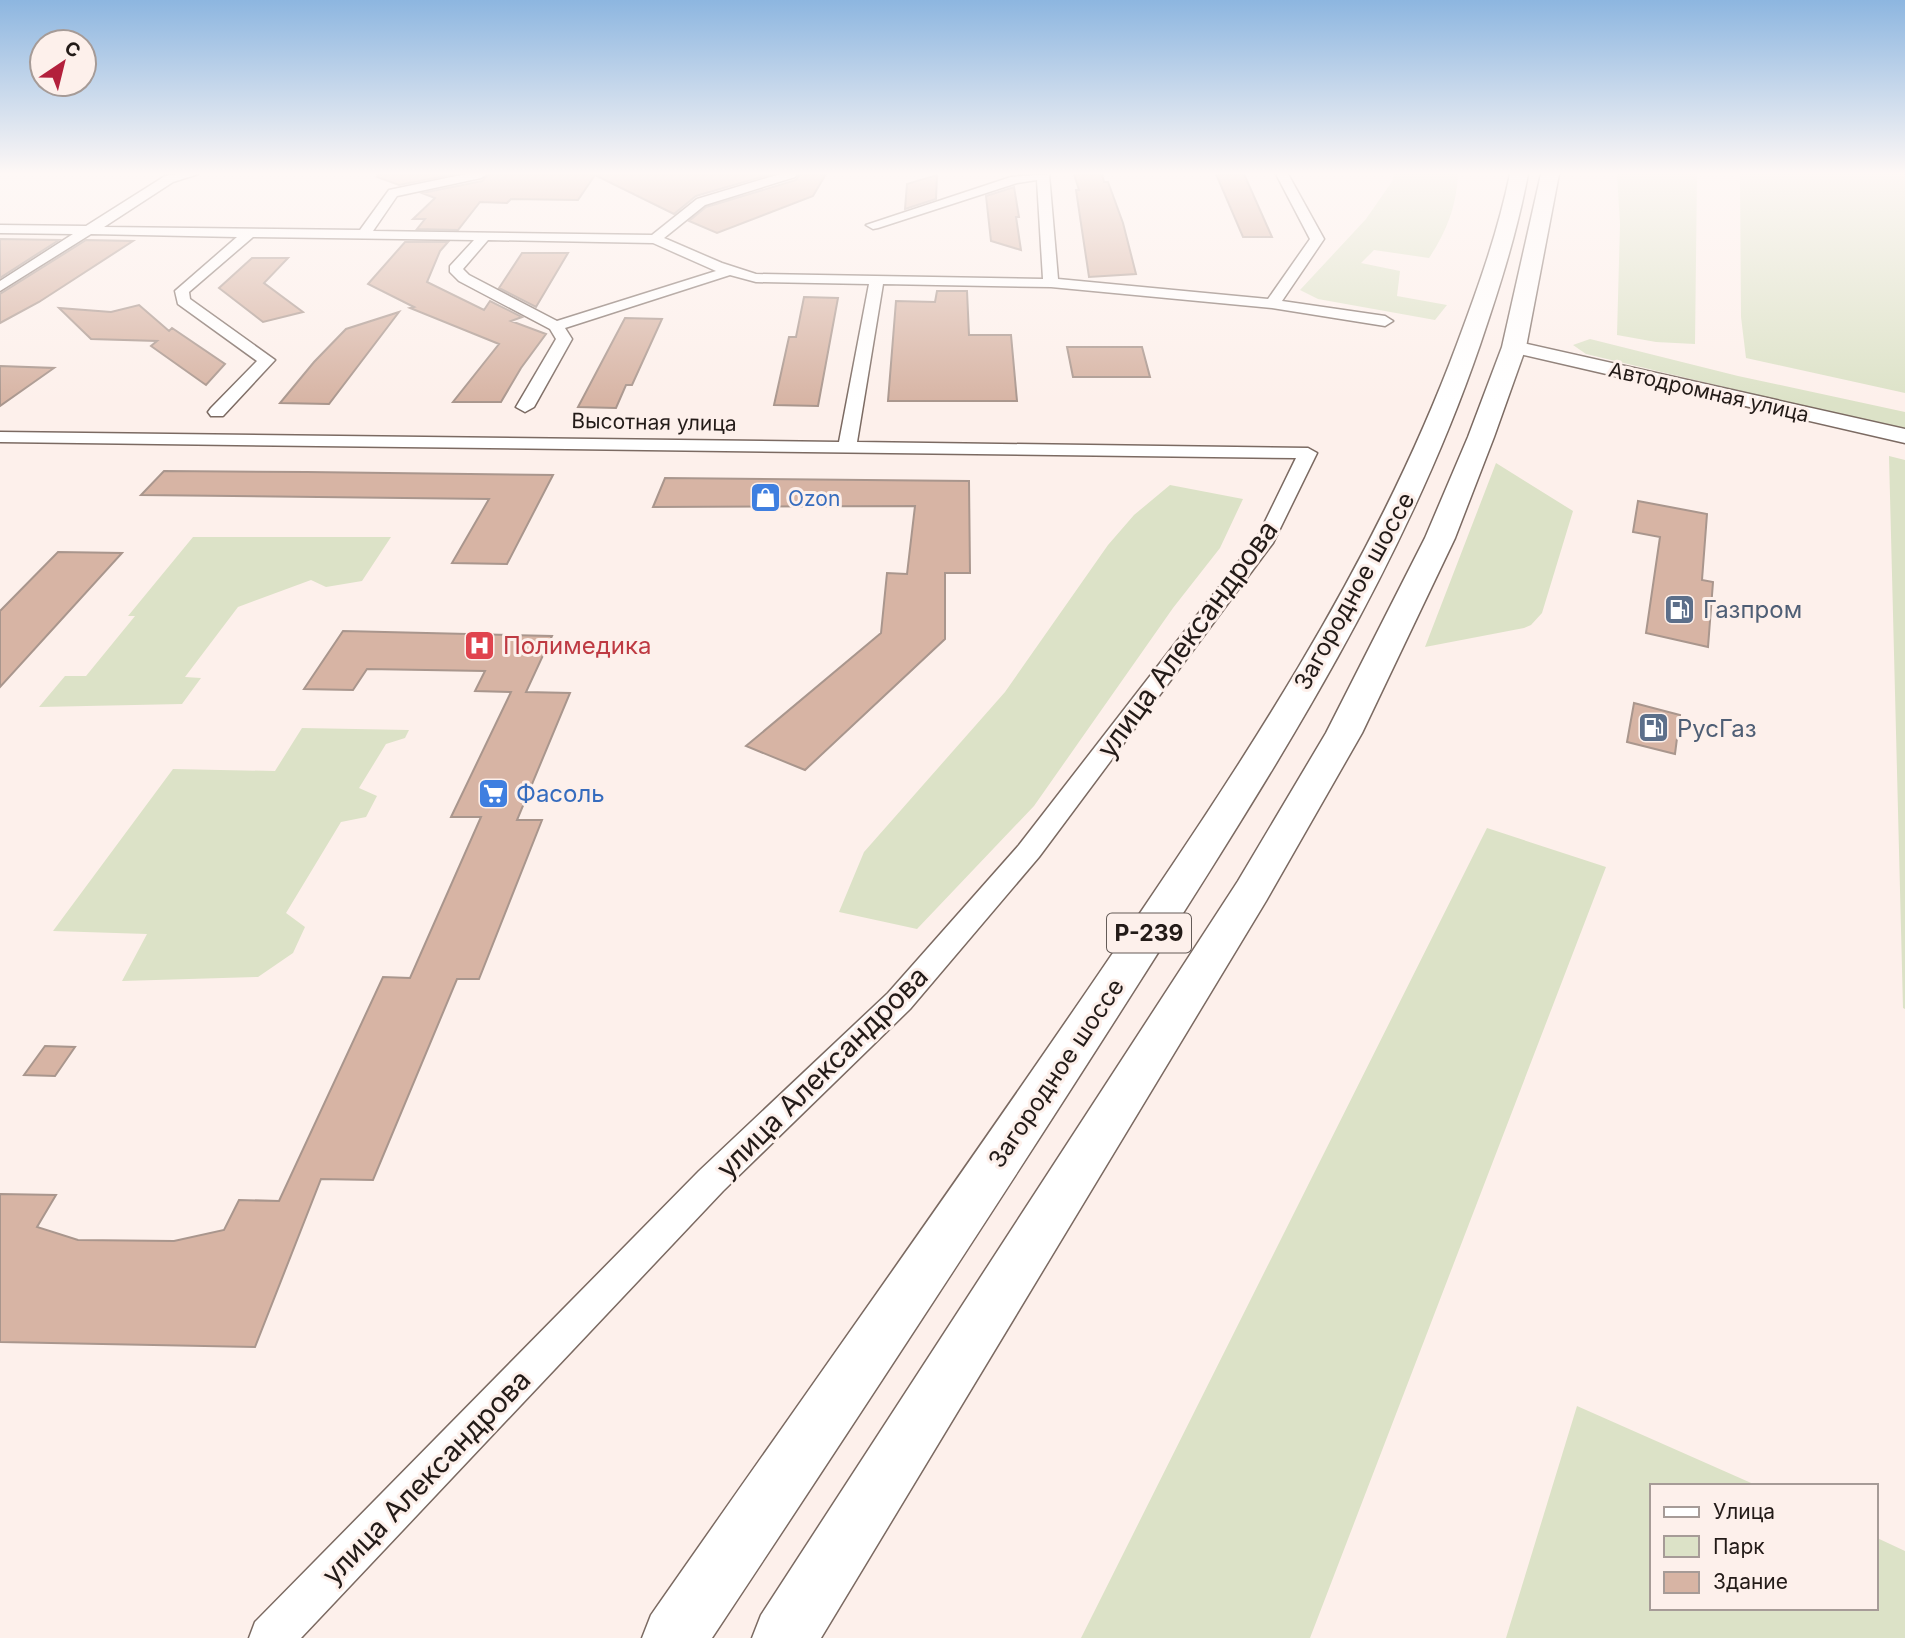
<svg xmlns="http://www.w3.org/2000/svg" width="1905" height="1638" viewBox="0 0 1905 1638" font-family="Inter,sans-serif">
  <style>
    .green { fill: #dce2c7 }
    .building { fill: #d7b4a4; stroke: #a9968d; stroke-width: 2 }
    .lines { fill: none; stroke-linecap: round; stroke-linejoin: round }
    .minor-casing { stroke: #7b6a62; stroke-width: 3 }
    .tertiary-casing { stroke: #7b6a62; stroke-width: 3 }
    .trunk-casing { stroke: #7b6a62; stroke-width: 3 }
    .minor { fill: #fff; fill-rule: evenodd }
    .tertiary { fill: #fff; fill-rule: evenodd }
    .trunk { fill: #fff; fill-rule: evenodd }
    .labels { text-anchor: middle; dominant-baseline: central; stroke-width: 6; stroke-linejoin: round; paint-order: stroke }
    .far-street-label { font-size: 21px; fill: #231b18; stroke: #fdf0eb }
    .far-shop-label { font-size: 21px; fill: #366cbe; stroke: #fdf0eb; text-anchor: start }
    .shield { fill: #fdf0eb; stroke: #645b57; stroke-width: 2 }
    .shield-label { font-size: 23px; font-weight: bold; fill: #231b18 }
    .street-label { font-size: 24px; fill: #231b18; stroke: #fdf0eb }
    .service-label { font-size: 24px; fill: #4e5e75; stroke: #fdf0eb; text-anchor: start }
    .health-label { font-size: 24px; fill: #be3a42; stroke: #fdf0eb; text-anchor: start }
    .shop-label { font-size: 24px; fill: #366cbe; stroke: #fdf0eb; text-anchor: start }
    .near-street-label { font-size: 28px; fill: #231b18; stroke: #fdf0eb }
  </style>
  <rect width="100%" height="100%" fill="#fdf0eb"/>
  <!-- green -->
  <path class="green" d="M1393,174h65c-1,31 -12,59 -29,84l-55,-8 -13,13 39,8 -3,25 50,9 -12,15 -117,-21 -18,-9 66,-71 27,-39z
    M1617,174h80l-2,170 -39,-2 -39,-7 3,-111z
    M1740,174h165v219l-159,-35 -5,-41z
    M1590,339l148,37 167,36v18l-319,-76 -13,-9z
    M1889,456l16,4v549l-2,-1z
    M1496,463l77,48 -31,102 -11,12 -7,3 -99,19z
    M1170,485l73,14 -23,49 -47,60 -139,198 -117,123 -78,-17 25,-60 141,-160 103,-147 26,-30z
    M193,537h198l-29,44 -36,6 -15,-7 -73,27 -53,70 16,1 -19,26 -143,3 26,-31h21l49,-60h-7z
    M302,728l107,2 -4,8 -19,6 -27,44 18,8 -11,21 -25,5 -55,91 19,14 -12,26 -35,24 -136,4 25,-47 -94,-3 120,-162 102,2z
    M1487,828l119,39 -296,771h-229z
    M1577,1406l181,80h-107v122h224v-71l30,14v87h-399z"/>
  <!-- building -->
  <path class="building" d="M378,174h77l-56,11 -22,-8z
    M489,174h283l-76,22 -22,18 -79,-39 -17,25 -67,-1 -4,4 -27,-1 -22,28 -41,-1 8,-10h-12l22,-21 -13,-5 60,-12z
    M800,174h26l-13,22 -96,37 -28,-12 17,-14 90,-27z
    M1074,174h28l2,8h4l15,41 13,51 -47,3 -13,-87h3z
    M1216,174h28l28,63h-29z
    M937,175l-1,24 -31,10 2,-25z
    M1014,187l5,30h-3l5,33 -30,-9 -5,-45z
    M0,239l59,1 -59,38z
    M86,240l47,1 -94,61 -39,21v-29z
    M405,242h43l-8,9 -13,31 57,28 6,-9 32,16 -11,4 35,13 -25,34 -20,34h-48l46,-58 -89,-36 4,-1 -46,-23z
    M522,253h46l-32,54 -37,-19z
    M252,258h36l-24,25 39,29 -40,10 -44,-34z
    M937,291h30l2,44h42l6,66h-129l8,-100 39,1z
    M804,297l34,1 -20,108 -44,-1 15,-68h7z
    M139,305l30,26 3,-3 53,36 -19,21 -55,-39 6,-5 -66,-2 -32,-31 52,4z
    M399,312l-70,92 -49,-1 34,-41 32,-33z
    M625,318l37,1 -30,66h-6l-10,23 -38,-1z
    M1067,347h75l8,30h-77z
    M0,366l54,2 -54,38z
    M164,471l143,1 246,3 -46,89 -55,-1 37,-64 -348,-4z
    M665,478l304,3 1,92h-25v66l-140,131 -59,-24 135,-113 6,-60 20,1 8,-68 -262,1z
    M1638,501l69,13 -5,66 11,2 -5,65 -62,-14 14,-96 -27,-5z
    M58,552l64,1 -122,134v-76z
    M343,631l209,5 -26,56 44,1 -53,127h25l-63,159h-22l-84,201 -52,-1 -66,168 -255,-5v-148l56,1 -19,32 41,13 96,1 50,-11 15,-30 40,1 104,-224 27,1 71,-161h-30l60,-125 -36,-1 10,-20 -118,-2 -14,21 -49,-1z
    M1634,703l46,12 -5,39 -48,-12z
    M45,1046l30,1 -20,29 -31,-1z"/>
  <g class="lines">
    <defs>
      <path id="minor" d="M177,174h21l-25,8 -69,45 256,3 29,-40 77,-16h21l-6,4 -84,18 -24,35 279,4 45,-36 83,-25h17l-2,3 -90,28 -41,33 58,25 34,11 287,5 -6,-99 -20,3 -139,45 -5,1 -7,-4 145,-48 38,-3 9,105 210,20 42,-60 -34,-65h12l36,65 -42,62 103,15 8,5 -8,5 -113,-18 -221,-21 -168,-3 -26,158 451,6 9,5 -44,90 -234,314 -129,152 -187,182 -422,447h-52l6,-16 444,-451 189,-178 131,-148 238,-307 39,-80 -1296,-16v-10l839,10 30,-158 -113,-2 -26,-7 -165,53 7,11 -38,68 -9,5 -9,-5 40,-68 -6,-10 -91,-48 -9,-9v-6l24,-26 -221,-3 -64,55 1,7 85,61 -52,56h-12l-3,-4 3,-4 46,-47 -79,-57 -3,-13 62,-54 -146,-3 -91,57v-10l73,-47 -73,-1v-8l86,1 79,-50zM488,240l165,3 63,28 -159,50 -88,-46 -6,-6z"/>
      <path id="tertiary" d="M1514,341l391,88v14l-398,-92 -3,-4 3,-4z"/>
      <path id="trunk" d="M1510,174h18c-11,59 -29,115 -48,171 -78,228 -210,431 -338,633 -141,222 -285,441 -430,660h-70l9,-23c150,-215 303,-429 451,-646 135,-198 271,-399 355,-625 21,-56 41,-112 53,-170z
        M1541,174h18l-33,173 -32,90 -39,101 -93,195 -96,168 -445,737h-69l9,-23 477,-734 88,-148 99,-195 43,-101 34,-90z"/>
    </defs>
    <!-- minor casing -->
    <use href="#minor" class="minor-casing"/>
    <!-- tertiary casing -->
    <use href="#tertiary" class="tertiary-casing"/>
    <!-- trunk casing -->
    <use href="#trunk" class="trunk-casing"/>
    <!-- minor -->
    <use href="#minor" class="minor"/>
    <!-- tertiary -->
    <use href="#tertiary" class="tertiary"/>
    <!-- trunk -->
    <use href="#trunk" class="trunk"/>
  </g>
  <!-- sky -->
  <linearGradient id="sky" x2="0" y2="1"><stop stop-color="#8db6e0"/><stop offset="0.43" stop-color="#fef8f6"/><stop offset="1" stop-color="#fef8f6" stop-opacity="0"/></linearGradient>
  <rect width="1905" height="403" fill="url(#sky)"/>
  <!-- icons -->
  <defs>
    <symbol id="shop-square" viewBox="-11 -11 22 22"><rect x="-9" y="-9" width="18" height="18" rx="4" fill="#3f7fe0" stroke="#fdf0eb"/><path d="M-5-2.5h2.3a2.7 3.5 0 0 1 5.4 0H5L5.5 6h-11ZM-1.5-2.5h3a1.5 2.3 0 0 0-3 0Z" fill="#fff"/></symbol>
    <symbol id="fuel-square" viewBox="-11 -11 22 22"><rect x="-9" y="-9" width="18" height="18" rx="4" fill="#5c6f8a" stroke="#fdf0eb"/><path d="M-5.5-6h7V0h2V4h1.3V-2.5L3-4.5l.8-.8L6-3V5H2.5V1h-1V6h-7ZM-4.2-4.7v3.2H.2V-4.7Z" fill="#fff"/></symbol>
    <symbol id="hospital-square" viewBox="-11 -11 22 22"><rect x="-9" y="-9" width="18" height="18" rx="4" fill="#e0444e" stroke="#fdf0eb"/><path d="M-5-5h3v3.5h4V-5h3V5h-3V1.5h-4V5h-3Z" fill="#fff"/></symbol>
    <symbol id="supermarket-square" viewBox="-11 -11 22 22"><rect x="-9" y="-9" width="18" height="18" rx="4" fill="#3f7fe0" stroke="#fdf0eb"/><path d="M-6-5.5h2.5l.6 2H6L4.5 2H-2.5L-4.4-4H-6ZM-1.5 3.2a1.3 1.3 0 1 0 .1 0ZM3 3.2a1.3 1.3 0 1 0 .1 0Z" fill="#fff"/></symbol>
  </defs>
  <g fill-rule="evenodd">
    <use href="#shop-square" x="748" y="480" width="35" height="35"/>
    <use href="#fuel-square" x="1662" y="592" width="35" height="35"/>
    <use href="#hospital-square" x="462" y="628" width="35" height="35"/>
    <use href="#fuel-square" x="1636" y="710" width="35" height="35"/>
    <use href="#supermarket-square" x="476" y="776" width="35" height="35"/>
  </g>
  <g class="labels">
    <!-- far-street labels -->
    <g class="far-street-label">
      <text transform="translate(1709 392) rotate(13)">Автодромная улица</text>
      <text transform="translate(654 422) rotate(1)">Высотная улица</text>
    </g>
    <!-- far-shop labels -->
    <g class="far-shop-label">
      <text x="788" y="498">Ozon</text>
    </g>
    <!-- shield labels -->
    <rect class="shield" x="1107" y="913.5" width="84" height="39" rx="5"/>
    <g class="shield-label">
      <text x="1149" y="933">Р-239</text>
    </g>
    <!-- street labels -->
    <g class="street-label">
      <text transform="translate(1354 591) rotate(-61)">Загородное шоссе</text>
      <text transform="translate(1056 1073) rotate(-56)">Загородное шоссе</text>
    </g>
    <!-- service labels -->
    <g class="service-label">
      <text x="1703" y="609">Газпром</text>
      <text x="1677" y="728">РусГаз</text>
    </g>
    <!-- health labels -->
    <g class="health-label">
      <text x="503" y="645">Полимедика</text>
    </g>
    <!-- shop labels -->
    <g class="shop-label">
      <text x="516" y="793">Фасоль</text>
    </g>
    <!-- near-street labels -->
    <g class="near-street-label">
      <text transform="translate(1187 639) rotate(-54)">улица Александрова</text>
      <text transform="translate(822 1072) rotate(-45)">улица Александрова</text>
      <text transform="translate(426 1477) rotate(-46)">улица Александрова</text>
    </g>
  </g>
  <!-- legend -->
  <rect x="1650" y="1484" width="228" height="126" fill="#fdf0eb" stroke="#a69b97" stroke-width="2"/>
  <rect x="1664" y="1507" width="35" height="10" fill="#ffffff" stroke="#a69b97" stroke-width="2"/>
  <text x="1713" y="1519" font-size="21" fill="#231b18">Улица</text>
  <rect x="1664" y="1536" width="35" height="21" fill="#dce2c7" stroke="#a69b97" stroke-width="2"/>
  <text x="1713" y="1554" font-size="21" fill="#231b18">Парк</text>
  <rect x="1664" y="1572" width="35" height="21" fill="#d7b4a4" stroke="#a69b97" stroke-width="2"/>
  <text x="1713" y="1589" font-size="21" fill="#231b18">Здание</text>
  <!-- north arrow -->
  <g transform="translate(63 63) rotate(35)"><circle r="33" fill="#fdf0eb" stroke="#a69b97" stroke-width="2"/>
  <path d="M0-5L12 26L0 18L-12 26Z" fill="#b3203c"/>
  <text y="-10" font-size="19" font-weight="bold" text-anchor="middle" fill="#231b18">С</text>
  </g>
</svg>
